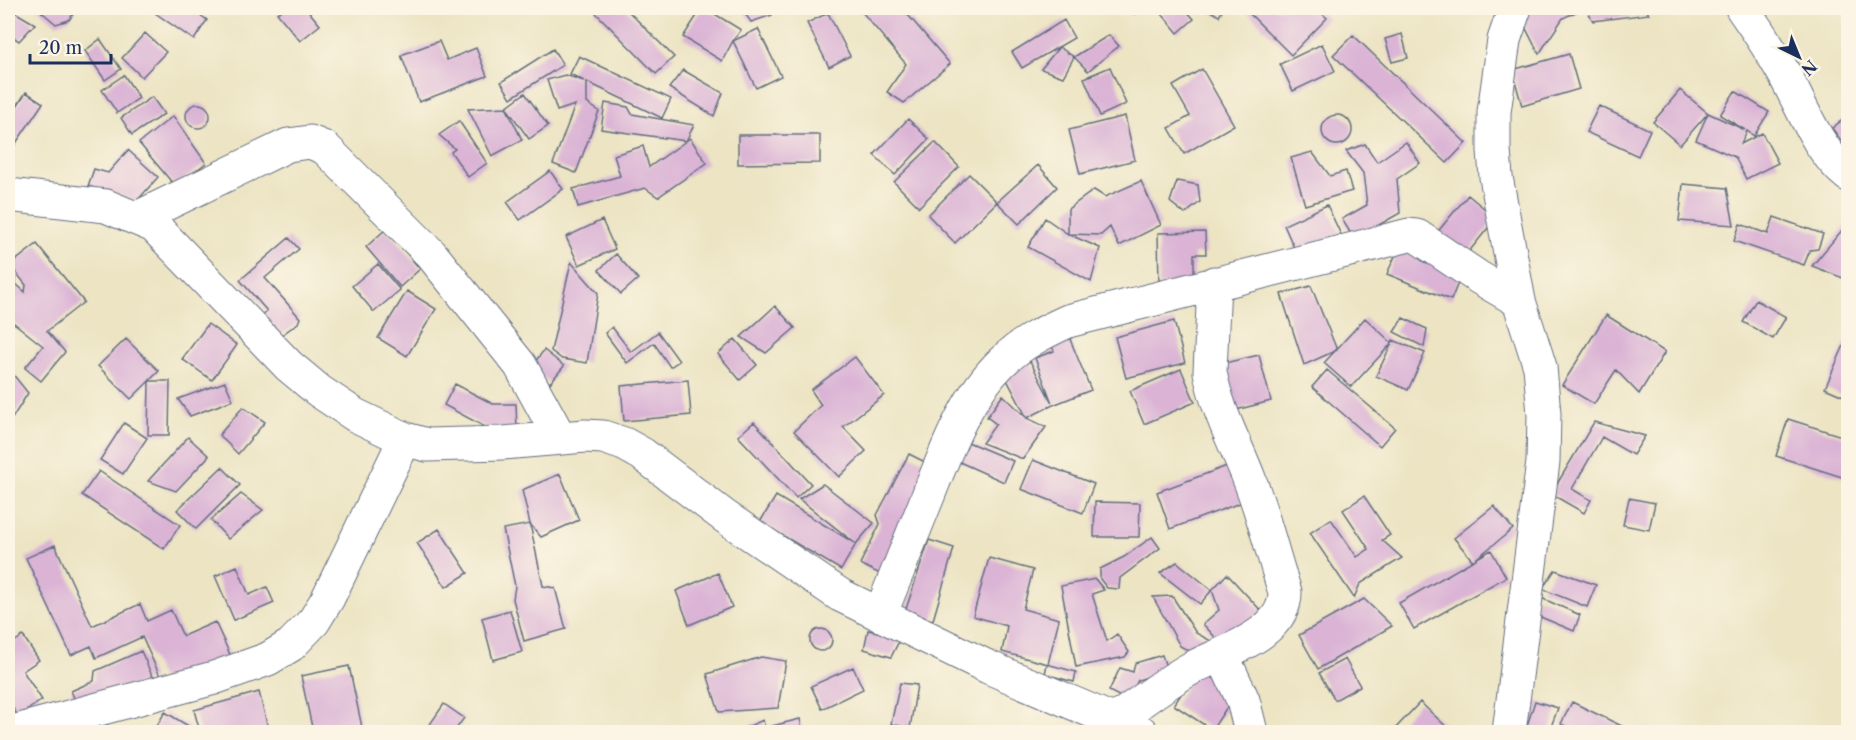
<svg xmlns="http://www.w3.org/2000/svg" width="1856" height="740" viewBox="0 0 1856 740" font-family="'Libre Caslon Text',serif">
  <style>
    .building { fill: #dab3d5 }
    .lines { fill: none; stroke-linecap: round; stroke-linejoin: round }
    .minor-casing { stroke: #646e81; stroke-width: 35 }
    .minor { stroke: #fff; stroke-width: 33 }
  </style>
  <rect width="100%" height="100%" fill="#fcf5e5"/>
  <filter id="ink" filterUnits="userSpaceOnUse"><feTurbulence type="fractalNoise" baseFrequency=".0167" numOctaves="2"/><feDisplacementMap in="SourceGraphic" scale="12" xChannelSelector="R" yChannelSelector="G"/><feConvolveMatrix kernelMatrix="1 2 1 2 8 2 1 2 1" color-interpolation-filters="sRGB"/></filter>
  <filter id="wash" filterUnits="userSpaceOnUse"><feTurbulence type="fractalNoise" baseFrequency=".008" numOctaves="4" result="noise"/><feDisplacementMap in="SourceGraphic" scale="24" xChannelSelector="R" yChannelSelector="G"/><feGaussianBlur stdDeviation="1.35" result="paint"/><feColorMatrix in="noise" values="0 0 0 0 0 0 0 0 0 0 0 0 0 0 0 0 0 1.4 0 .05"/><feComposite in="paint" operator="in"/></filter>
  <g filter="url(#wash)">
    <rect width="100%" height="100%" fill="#ece4c3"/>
    <g id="blocks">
      <!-- building -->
      <path class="building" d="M8,8l27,16 -16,17 -11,-8z
        M37,8h40l-8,12 -13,4z
        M148,8h42l17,12 -13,20z
        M285,8h21l14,17 -20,16 -23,-28z
        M599,8h26l49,49 -18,17 -61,-62z
        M702,8h3l36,22 -8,11 25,-12 23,47 -25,12 -23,-47 -11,20 -39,-24z
        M741,8h28l3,7 -21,7z
        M868,8h34l48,56 -46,39 -17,-11 19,-28 -44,-52z
        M1124,8h21l-4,4 -7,2z
        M1157,8h27l10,11 -16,14z
        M1205,8h19l-5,8z
        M1247,8h69l11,10 -36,37 -45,-45z
        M1530,8h54l-21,10 -24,36 -18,-35z
        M1586,8h59l4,6 -56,7z
        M828,13l22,43 -21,11 -22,-44z
        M1064,20l10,18 -52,30 -10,-16z
        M145,33l21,19 -24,25 -20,-19z
        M1402,34l6,24 -16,4 -7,-23z
        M1109,35l10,11 -31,25 -14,-14z
        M1353,35l113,108 -19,20 -114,-108z
        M100,39l21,30 -16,11 -20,-29z
        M439,41l8,19 29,-12 11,28 -68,26 -18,-47z
        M1322,44l13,27 -42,20 -13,-27z
        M1059,47l15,10 -11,20 -22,-8z
        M553,49l10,16 -52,33 -10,-16z
        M1569,54l10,35 -57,17 -10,-36z
        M579,56l92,43 -9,19 -75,-36v21l12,8 -23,62 -23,-9 22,-59 -18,6 -10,-31 18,-5 19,6 -14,-7z
        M1110,67l16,37 -26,12 -16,-38z
        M1202,69l32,56 -50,29 -15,-26 21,-12 -17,-30z
        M683,70l40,23 -9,23 -45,-28z
        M124,75l15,23 -22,15 -15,-23z
        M1680,90l28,23 37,17 -25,-15 15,-24 34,21 -15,24 -7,-5 -6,13 21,-11 16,30 -32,16 -11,-22 -39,-17 12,-27 -28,32 -27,-23z
        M26,92l17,11 -35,52v-35z
        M525,93l23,33 -19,13 -23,-32 16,33 -30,16 -24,-47 38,-2z
        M152,97l12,17 -32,21 -11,-17z
        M605,103l23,4 4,7 62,11 -8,16 4,-3 17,25 -49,34 -13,-9 -67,19 -5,-18 47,-13 -6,-21 29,-9 6,21 37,-26 -85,-12z
        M186 116a12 12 0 1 1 24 0a12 12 0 1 1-24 0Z
        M1599,106l51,24 -12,26 -52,-24z
        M1322 130a15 15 0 1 1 30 0a15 15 0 1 1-30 0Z
        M173,116l33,47 -31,23 -36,-43z
        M1125,116l10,44 -55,14 -11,-44z
        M1848,116v34l-16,-22z
        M908,119l21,20 -34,36 -21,-20z
        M459,121l28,42 -19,14 -17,-25 4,-3 -16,-14z
        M738,135h82v28l-82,1z
        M935,142l24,25 -40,40 -25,-25z
        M1406,142l14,21 -23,16 3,34 -46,26 -12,-20 25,-14 -4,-32 -17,-22 19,-7 12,18z
        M128,150l30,27 -21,24 -49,-15 6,-17 14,4z
        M1312,152l18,24 16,-5 6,20 -47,14 -14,-47z
        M1038,165l19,22 -38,37 -22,-22z
        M550,171l13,18 -43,31 -13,-18z
        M969,174l28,28 -42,41 -27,-28z
        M1141,181l20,44 -42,21 -9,-19 -9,8 -33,-1 32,14 -9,34 -63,-35 17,-29 23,16v-25l26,-19 11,7z
        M1177,181l21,4 2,17 -15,12 -15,-12z
        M1683,184l44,4 7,37 -55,-4z
        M1468,195l28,23 -33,41 -28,-24z
        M1327,205l15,32 -44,20 -14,-32z
        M1774,217l49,17 -5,15 -8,1 -6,15 -70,-24 6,-17 28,10z
        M602,220l13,29 -36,16 -13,-28z
        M1848,223v57l-36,-14z
        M386,229l34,40 -20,18 -34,-40z
        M1205,232l1,22h-12v30l-35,1 -1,-52z
        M289,238l10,11 -34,29 35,40 -2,5 -22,16 -18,-21 9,-7 -27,-31z
        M37,244l47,58 -37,29 18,21 -24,29 -16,-13 18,-22 -29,-23 -6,8v-48l7,-6v6l10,9 1,-7 -16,-20z
        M1410,248l14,3 -5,7 8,6 3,-8 30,22 -9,22 -64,-26 8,-18z
        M616,254l22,25 -17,15 -22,-24z
        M571,262l27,31 -11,70 -25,-4 -11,-8z
        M378,264l22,26 -26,22 -22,-26z
        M1311,286l26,64 -33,15 -23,-71z
        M407,291l29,18 -29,47 -29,-18z
        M1756,300l30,17 -13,22 -30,-17z
        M775,306l20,22 -29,25 -25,-16z
        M1606,315l59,37 -26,42 -23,-24 -22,34 -32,-19z
        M1365,318l27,25 1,-3 32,13 -17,37 -32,-14 16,-33 -41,44 -27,-24z
        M1403,318l24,11 -3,18 -30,-15z
        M1174,321l11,42 -59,15 -11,-41z
        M208,324l29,21 -25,35 -30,-21z
        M612,327l19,25 27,-20 21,29 -9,6 -16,-24 -27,20 -22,-30z
        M1067,332l24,58 -38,15 -26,13 -23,-44 26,-13 22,42 -17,-45 19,-7 -5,-12z
        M126,339l33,32 -10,10h21l-1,54h-21l1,-54 -18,18 -33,-33z
        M735,339l22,26 -17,15 -22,-26z
        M1846,341l2,1v56l-23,-10z
        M544,350l20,16 -14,17 -19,-16z
        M1259,355l12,46 -43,11 -12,-47z
        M855,357l29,38 -41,32 23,24 -27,26 -45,-46 27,-26 -10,-15z
        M8,368l20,25 -20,32z
        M1181,369l14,33 -51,22 -14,-33z
        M1327,370l68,58 -15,18 -68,-59z
        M688,380l3,35 -67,6 -3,-35z
        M225,382l8,18 -43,16 -12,-17z
        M455,384l38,20h23l1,27 -32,-4 -41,-22z
        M1003,395l24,23 19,9 -23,32 -41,-16 14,-19 -9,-7z
        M243,407l22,15 -27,32 -19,-19z
        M1788,419l60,19v41l-72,-23z
        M754,422l57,62 -15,14 -58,-62z
        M1594,422l51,14 -12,19 -31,-18 -30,52 19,11 -7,13 -33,-19z
        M124,423l23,15 -24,36 -23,-14z
        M188,437l21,19 -33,35 -28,-10z
        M963,440l50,21 -9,21 -49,-22z
        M909,454l30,15 -55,107 -24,-12 20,-40 -3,-9z
        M1033,460l61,24 -11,29 -62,-24z
        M1235,463l13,37 -78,29 -13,-37z
        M222,467l18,18 -44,44 -19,-19z
        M99,471l81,54 -16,24 -82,-54z
        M560,474l19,46 -38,17 -11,-13 -8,-34z
        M823,484l51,39 -18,21 -15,26 -81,-48 16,-26 80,48 -57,-45z
        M241,494l22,16 -35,29 -17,-19z
        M1364,496l26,39 -8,5 20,18 -42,26 -6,14 -44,-65 21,-14 26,38 12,-8 -26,-39z
        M1629,498l26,5 -6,27 -26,-5z
        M1095,502l45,1 -1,34h-45z
        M1494,506l19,23 -40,32 -19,-23z
        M530,524l13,62 12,2 11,41 -42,12 -11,-42 2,-13 -12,-57z
        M439,529l29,44 -22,14 -29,-44z
        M1152,537l8,11 -40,30 -1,11 -12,-1 -7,-9v-10l24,-12z
        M929,540l25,8 -21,72 -28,-8z
        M55,545l37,81 48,-22 7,17 24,-11 12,26 32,-14 17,37 -66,30 -24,-52 -46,21 -5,-12 -20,9 -45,-97z
        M1491,550l15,27 -92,52 -15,-26z
        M989,558l44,12 -10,39 36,10 -11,45 -46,-12 5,-26 -34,-10z
        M1177,562l35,28 -12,14 -40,-31z
        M237,566l12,29 18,-8 7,16 -40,17 -19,-44z
        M1555,570l41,15 -9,22 -45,-18z
        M718,573l14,34 -43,18 -13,-34z
        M1227,574l38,41 -38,35 -24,-26 16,-14 -7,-20z
        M1095,579l9,11 -12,4 15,47 10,-7 12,18 -4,5 -49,10 -15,-81z
        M1172,596l24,37 17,9 -9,17 -24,-13 -27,-49z
        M1539,597l41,18 -6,16 -43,-18z
        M1364,599l28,27 -74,43 -19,-34z
        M510,610l12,42 -29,8 -11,-42z
        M810 640a11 11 0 1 1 22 0a11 11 0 1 1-22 0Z
        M868,630l33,7 -10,20 -27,-8z
        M23,636l16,24 -16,11 19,29 -24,16 -10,-15v-55z
        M141,651l12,27 -74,31 -8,-18 23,-10 1,-10z
        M1162,655l5,15 -29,10 -10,21 -19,-10 11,-23 13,4 2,-9z
        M761,657l25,4 -8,47 -59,4 -12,-38z
        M1345,659l15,27 -25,14 -16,-27z
        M1047,664l29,8 -2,10 -29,-8z
        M349,666l14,66h-50l-12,-56z
        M853,667l10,22 -41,20 -11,-23z
        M1198,668l38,25 -24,37 -38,-25z
        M900,683l17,2 -7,43 -19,-4z
        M259,692l10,40h-69l-6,-22z
        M1535,701l23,7 -9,24h-24z
        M1420,702l32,30h-58l-1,-1z
        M1572,702l62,30h-55l-18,-8z
        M444,704l20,14 -10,14h-25l-3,-2z
        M165,712l25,15 -4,5h-33z
        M800,719l3,13h-33l-2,-5z
        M763,720l3,12h-18l-1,-5z
        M105,722l8,10h-20z"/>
    </g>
  </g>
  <g filter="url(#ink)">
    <use href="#blocks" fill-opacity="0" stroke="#646e81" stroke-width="1.5"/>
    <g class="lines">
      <defs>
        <path id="minor" d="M1742,8c14,20 28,41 40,62 20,35 34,79 66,105
          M8,195l98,11 48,20 135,140 30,25 36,24 50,24 22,6 76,-2 82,-7 18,1 21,7 18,10 82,62 116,79 148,72 153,65
          M137,218l151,-73 22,-3 15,6 106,106 89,111 40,73
          M880,615c16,-40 32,-79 48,-119 19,-47 37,-98 74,-134 20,-19 42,-30 66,-41l341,-86 8,1 61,41 41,24
          M1222,655l21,45 8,32
          M1113,721c26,-17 50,-37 77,-52 31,-17 96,-34 95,-77 -12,-37 -21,-75 -35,-111 -14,-37 -33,-70 -40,-109l4,-89
          M13,732l201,-54 54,-19 23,-14 23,-24 14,-23 77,-159
          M1509,732l34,-270 1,-48 -4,-47 -21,-66 -23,-124 -2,-27v-38l10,-72 11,-32"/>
      </defs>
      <!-- minor casing -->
      <use href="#minor" class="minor-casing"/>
      <!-- minor -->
      <use href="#minor" class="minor"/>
    </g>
  </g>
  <!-- margin -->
  <rect width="1856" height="740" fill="none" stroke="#fcf5e5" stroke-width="30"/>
  <!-- north arrow -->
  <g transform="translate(1799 57) rotate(137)" stroke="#fcf5e5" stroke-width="4.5" paint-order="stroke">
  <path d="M0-4.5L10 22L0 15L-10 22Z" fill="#1b2f5e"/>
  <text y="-9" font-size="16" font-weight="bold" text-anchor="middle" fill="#1b2f5e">N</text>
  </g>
  <!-- scale -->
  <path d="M30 54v9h81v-9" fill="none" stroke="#1b2f5e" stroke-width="3"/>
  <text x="39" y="54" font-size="18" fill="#1b2f5e" stroke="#fcf5e5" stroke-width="4.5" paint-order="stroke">20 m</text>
</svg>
